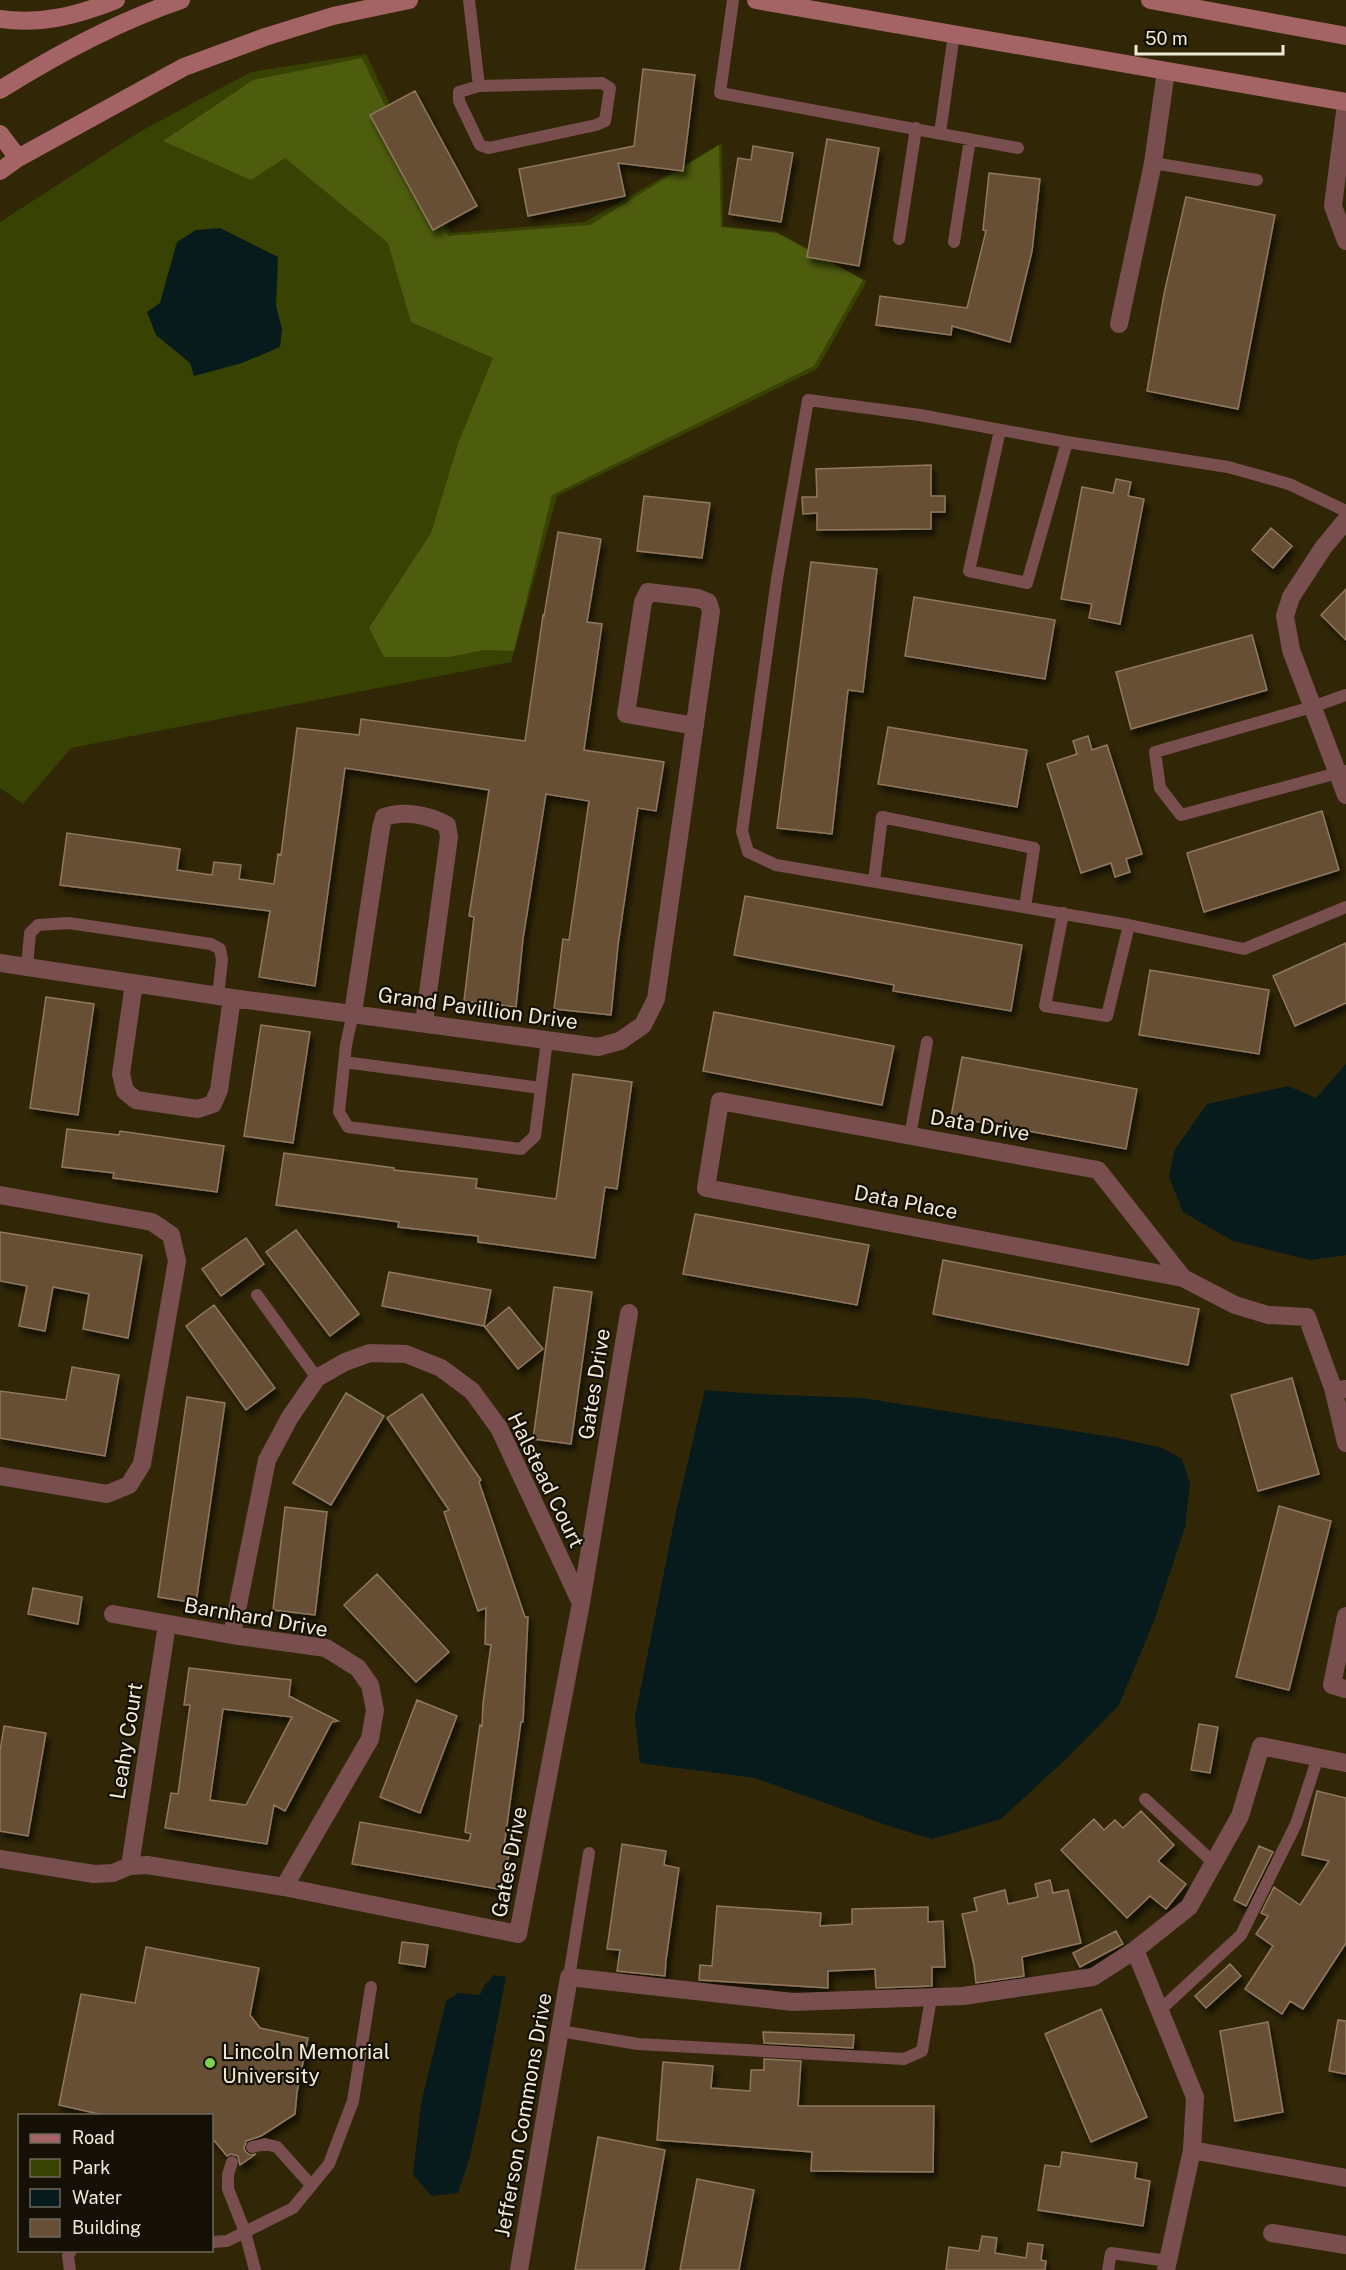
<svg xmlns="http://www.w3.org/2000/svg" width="1346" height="2270" viewBox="0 0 1346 2270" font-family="'Public Sans',sans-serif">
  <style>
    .green { fill: #374203 }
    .forest { fill: #4e5c0e }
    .water { fill: #071a1c }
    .building { fill: #664f35; stroke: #90785d; stroke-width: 1.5; fill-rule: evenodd; filter: url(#shadow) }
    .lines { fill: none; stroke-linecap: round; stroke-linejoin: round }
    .service { stroke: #784e4f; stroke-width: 12 }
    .minor { stroke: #784e4f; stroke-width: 18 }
    .secondary { stroke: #a46364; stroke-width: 18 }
    .poi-dot { fill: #7ed153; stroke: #151005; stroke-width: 2 }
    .labels { text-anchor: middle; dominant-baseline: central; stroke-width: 4.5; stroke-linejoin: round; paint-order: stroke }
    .street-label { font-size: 21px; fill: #f0e9d8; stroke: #151005 }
    .poi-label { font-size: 21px; fill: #f0e9d8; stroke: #151005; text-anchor: start }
  </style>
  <defs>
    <filter id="shadow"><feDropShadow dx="3.5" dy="6" stdDeviation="3" flood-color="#0009"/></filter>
  </defs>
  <rect width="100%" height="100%" fill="#312707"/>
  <!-- green -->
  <path class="green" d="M366,54l85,179 134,-11 137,-79 1,83 54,6 90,49 -50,88 -260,127 -46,166 -440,86 -48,56 -23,-16v-566l141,-91 110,-59z"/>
  <!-- forest -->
  <path class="forest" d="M362,58l86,178 142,-11 129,-80 2,82 56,6 86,47 -49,86 -262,129 -38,156 -30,-1 -35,7h-65l-15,-29 62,-95 28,-92 34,-83 -82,-36 -23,-79 -103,-85 -34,22 -88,-39 90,-61z"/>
  <!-- water -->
  <path class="water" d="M220,228l58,29 -2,49 6,23 -2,18 -38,16 -48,13 -4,-13 -34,-28 -9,-23 13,-9 17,-61 19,-12z
    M1346,1064v191l-36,5 -77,-19 -50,-29 -14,-35 5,-26 33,-47 81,-18 28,12z
    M705,1390l52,4 105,4 256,40 44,10 20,11 8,24 -5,44 -31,94 -35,84 -52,53 -66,61 -69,20 -40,-12 -137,-49 -115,-15 -5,-46 41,-205z
    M494,1975l12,2 -27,138 -10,45 -11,33 -26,3 -19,-21 8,-71 25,-103 12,-8 22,2 4,-9z"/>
  <!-- building -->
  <path class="building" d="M643,69l52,6 -12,96 -65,-8 7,33 -97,20 -9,-47 115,-23z
    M415,91l62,115 -44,24 -63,-115z
    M827,139l52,9 -20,118 -52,-9z
    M753,146l40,7 -12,69 -52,-8 9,-56 13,2z
    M989,173l51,6 -8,72 -22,91 -58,-16 -1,9 -75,-10 4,-29 87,12 19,-77 -3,-1z
    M1186,197l89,18 -37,194 -91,-18 17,-97z
    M931,465v31h14v16h-14v17l-114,1v-17l-14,1 -1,-17h15l-1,-28z
    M1116,479l15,3 -3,14 16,3 -24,125 -31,-6 3,-14 -31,-5 21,-112 31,6z
    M644,496l66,7 -8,55 -65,-7z
    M1271,528l21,18 -19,22 -21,-18z
    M558,532l43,7 -14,83 15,2 -18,126 80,12 -8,49 -18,-3 -20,137 -7,70 -57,-6 9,-70 6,1 20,-139 -43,-7 -23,145 -7,68 -52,-6 10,-84 -5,-1 20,-126 -144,-22 -30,218 -56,-9 11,-66 -210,-26 7,-52 113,16 -3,21 35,5 2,-13 27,3 -2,14 35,5 4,-30 3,1 16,-127 62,7 2,-16 164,22 18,-126 1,1z
    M811,562l66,7 -14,123 -15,-2 -16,144 -55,-6z
    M1346,589v51l-25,-25z
    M914,597l141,23 -10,59 -140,-23z
    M1252,635l15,55 -136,39 -15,-57z
    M888,727l139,23 -10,57 -139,-23z
    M1088,736l4,14 15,-5 35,109 -16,5 4,13 -15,5 -4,-14 -30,10 -34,-109 30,-10 -4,-13z
    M1322,811l17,59 -135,42 -17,-59z
    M745,896l277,49 -11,66 -118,-20 1,-6 -160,-30z
    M1346,943v60l-51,23 -22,-50z
    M1150,970l119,20 -10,64 -120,-19z
    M46,997l48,7 -16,111 -48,-7z
    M714,1012l180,34 -12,59 -179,-34z
    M261,1025l49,7 -17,111 -49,-7z
    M962,1057l175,32 -11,60 -175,-32z
    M573,1074l59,8 -15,107 -12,-2 -10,71 -117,-16v-6l-80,-9 1,-5 -123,-17 8,-52 110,15v2l83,9 -1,9 80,11z
    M67,1129l52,6 1,-4 104,15 -7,46 -104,-14 1,-5 -52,-6z
    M695,1214l174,31 -12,60 -174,-31z
    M296,1230l63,84 -29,22 -64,-84z
    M0,1232l142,23 -14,83 -45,-9 6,-35 -36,-7 -8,44 -26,-5 8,-40 -27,-5z
    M246,1238l18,26 -43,32 -19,-27z
    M943,1260l256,49 -11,56 -255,-51z
    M389,1272l102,18 -7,36 -102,-20z
    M554,1287l38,5 -21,152 -38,-5z
    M214,1305l61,83 -29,22 -60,-84z
    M509,1307l34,42 -25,20 -33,-42z
    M72,1367l47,8 -14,81 -105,-18v-47l66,9z
    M1292,1378l27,96 -61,17 -27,-96z
    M346,1393l38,23 -53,89 -38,-22z
    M422,1394l59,86 -2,2 46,135h3l-5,105h-2l-17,125 6,1 -7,42 -151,-26 8,-42 109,19 2,-7 -6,-2 15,-107 2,1 1,-23 8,-58 -6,-1 1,-36 -8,3 -34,-99 5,-2 -62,-92z
    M187,1397l38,6 -29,200 -38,-6z
    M1279,1506l52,15 -42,169 -53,-13z
    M285,1507l42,5 -12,103 -42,-5z
    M377,1574l72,78 -33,30 -72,-77z
    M33,1588l49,9 -4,27 -50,-10z
    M189,1668l102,12 -2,16 49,25 -6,1 -47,89 -11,-6 -7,39 -102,-16 6,-35 7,1 12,-89h-6zM223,1709l69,8 -46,88 -36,-5z
    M417,1700l40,16 -37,97 -40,-16z
    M1199,1724l19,3 -8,46 -19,-3z
    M4,1726l42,7 -18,103 -28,-5v-80z
    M1317,1791l29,7v145l-43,66 -13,-8 -8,13 -37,-25 28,-43 -17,-12 12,-18 -7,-3 13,-26 26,18 29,-44 -27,-6z
    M1141,1811l33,34 -16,16 28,23 -20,25 -16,-13 -23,22 -66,-68 33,-31 10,11 11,-10 8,8z
    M622,1844l44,7 -2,14 15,3 -13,92 -1,16 -48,-5 3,-21 -13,-1z
    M1259,1846l14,6 -27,54 -12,-6z
    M1050,1880l3,13 15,-3 13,53 -59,14 2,19 -48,7 -2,-18 -12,-51 15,-3 -3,-13 31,-8 3,14 30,-7 -3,-13z
    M717,1906l104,7 -1,13 32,-2v-15l76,-2v15l15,-1 2,46h-13v19l-56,2 -1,-19 -47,2v17l-129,-8 1,-15 12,1z
    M1116,1931l7,13 -43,23 -7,-14z
    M402,1942l26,3 -3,22 -26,-4z
    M146,1947l113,21 -9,47 10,13 48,10 -11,54 -2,22 -34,22 -15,5 -2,7 2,4 4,3 6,-1 -16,11 -2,-9 -7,-2 -4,2 -15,-18v-23h-109l-44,-10 22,-111 54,9z
    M1230,1964l11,12 -35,32 -11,-12z
    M1101,2009l46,108 -56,25 -46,-108z
    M1338,2020l8,1v53l-17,-3z
    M1268,2022l15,90 -48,9 -15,-90z
    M763,2032l91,3 -1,13 -89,-5z
    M764,2059l37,2 -3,45h136l-1,66 -122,-1 1,-19 -155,-12 6,-78 50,4 -2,22 39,3 1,-21h13z
    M598,2137l67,13 -21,120h-69z
    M1062,2152l75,11 -2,15 15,3 -7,45 -105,-16 7,-45 15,2z
    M697,2179l57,11 -15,80h-59z
    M982,2236l15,2 -2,15 31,5 2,-15 15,2 -2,15 5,1 -1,9h-99l3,-23 30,4z"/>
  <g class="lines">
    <!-- service -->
    <path class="service" d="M469,0l10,86
      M733,0l-13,93 298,55
      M602,83l8,5 -5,33 -9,4 -107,23 -9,-3 -21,-44v-9l20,-6z
      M940,133l14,-99
      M1153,163l104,17
      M899,239l17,-111
      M954,242l16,-103
      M1000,430l-31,141 58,12 40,-141
      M1346,511l-57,-27 -61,-17 -161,-25 -147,-27 -112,-15 -31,179 -35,252 6,21 28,13 353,60 115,24 102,-42
      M1345,771l-164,44 -21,-27 -5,-36 157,-45 34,-12
      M874,881l8,-64 152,31 -9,59
      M1063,913l-18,93 62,10 22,-91
      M27,967l3,-34 8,-8 31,-2 142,21 9,5 2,11 -4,36
      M353,1013l-7,32 -7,67 9,15 173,22 14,-13 12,-96
      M344,1062l197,26
      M910,1136l17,-94
      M257,1295l60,83
      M1145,1799l69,64
      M569,1977l20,-124
      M1159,2011l82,-76 55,-111 22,-67
      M560,2031l78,13 266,15 18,-8 9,-53
      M252,2147l13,-3 12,3 34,38
      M232,2162l-4,13v14l17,43 10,38
      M212,2242l15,-1 66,-33 36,-44 24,-63 18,-114
      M70,2270l-2,-14 3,-6
      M1108,2270l3,-17 57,8"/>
    <!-- minor -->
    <path class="minor" d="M1346,104l-13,102 13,35
      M1119,324l34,-161 13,-92
      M1346,520l-23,28 -32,49 -6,19 6,34 55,145
      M0,963l232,35 366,49 22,-6 23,-16 13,-26 55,-388 -3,-9 -10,-4 -50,-6 -5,10 -17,112 69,12
      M134,983l-13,91 4,17 11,9 62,9 15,-5 6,-14 13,-92
      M353,1013l28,-185 3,-11c20,-7 45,-2 63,8l2,12 -25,186
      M0,1195l152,27 19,13 6,26 -35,203 -13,21 -22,9 -107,-18
      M1183,1278l-85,-108 -378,-69 -14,87 477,90 52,27 33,10 39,2 27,74 12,-2
      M1333,1388l13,55
      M113,1614l119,21 94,13 32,20 12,17 5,25 -5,29 -86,148
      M1346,1616l-14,69 14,4
      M232,1635l35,-175 23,-43 27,-39 28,-16 25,-9 36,1 35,14 31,23 27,37 82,175
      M0,1859l94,15 19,-1 17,-7 17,-1 137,22 234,47 63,-331 48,-290
      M130,1866l37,-242
      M1135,1950l60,147 -3,53
      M1272,2233l74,12
      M519,2270l50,-293 224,25 170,-6 130,-19 42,-27 54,-43 51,-91 21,-70 85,17
      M1166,2270l26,-120 154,28"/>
    <!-- secondary -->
    <path class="secondary" d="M756,0l590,102
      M1150,0l196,36
      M0,19c41,6 79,-4 116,-19
      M0,90c57,-36 117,-68 181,-90
      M0,134l18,24
      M0,171l18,-13 166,-91 81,-30 68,-21 76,-16"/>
  </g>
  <!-- markers -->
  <circle class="poi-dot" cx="210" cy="2063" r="6"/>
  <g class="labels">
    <!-- street labels -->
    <g class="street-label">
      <text transform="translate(478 1008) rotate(8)">Grand Pavillion Drive</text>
      <text transform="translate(980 1125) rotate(10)">Data Drive</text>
      <text transform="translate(906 1202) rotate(11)">Data Place</text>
      <text transform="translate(594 1384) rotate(-81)">Gates Drive</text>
      <text transform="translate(546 1480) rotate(64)">Halstead Court</text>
      <text transform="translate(256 1617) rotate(10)">Barnhard Drive</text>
      <text transform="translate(126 1741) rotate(-81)">Leahy Court</text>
      <text transform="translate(509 1862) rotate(-79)">Gates Drive</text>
      <text transform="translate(523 2115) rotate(-80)">Jefferson Commons Drive</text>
    </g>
    <!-- poi labels -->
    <g class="poi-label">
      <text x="222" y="2051">Lincoln Memorial<tspan x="222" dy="24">University</tspan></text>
    </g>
  </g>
  <!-- legend -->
  <rect x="18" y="2114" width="195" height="138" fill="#151005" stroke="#6d6759" stroke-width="1.5"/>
  <rect x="30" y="2134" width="30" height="9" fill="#a46364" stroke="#6d6759" stroke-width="1.5"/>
  <text x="72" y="2144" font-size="18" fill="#f0e9d8">Road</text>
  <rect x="30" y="2159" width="30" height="18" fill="#374203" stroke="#6d6759" stroke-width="1.5"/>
  <text x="72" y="2174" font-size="18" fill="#f0e9d8">Park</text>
  <rect x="30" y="2189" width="30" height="18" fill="#071a1c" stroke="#6d6759" stroke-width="1.5"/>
  <text x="72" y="2204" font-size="18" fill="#f0e9d8">Water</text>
  <rect x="30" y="2219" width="30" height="18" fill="#664f35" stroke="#6d6759" stroke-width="1.5"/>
  <text x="72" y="2234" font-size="18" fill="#f0e9d8">Building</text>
  <!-- scale -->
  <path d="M1136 45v9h147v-9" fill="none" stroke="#f0e9d8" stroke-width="3"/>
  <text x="1145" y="45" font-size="18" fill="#f0e9d8" stroke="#151005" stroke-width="4.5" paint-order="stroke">50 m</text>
</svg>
